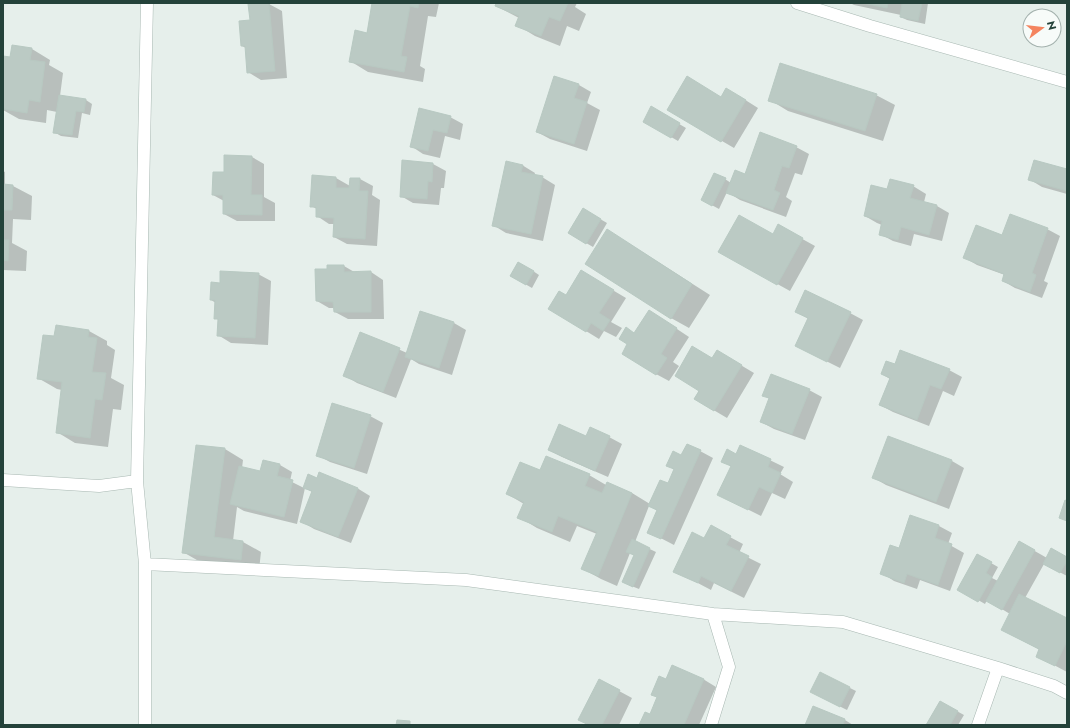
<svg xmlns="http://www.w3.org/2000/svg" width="1070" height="728" viewBox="0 0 1070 728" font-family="Jost,sans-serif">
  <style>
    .shadow { fill: #0003 }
    .building { fill: #bbcac4; stroke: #b8c9c2 }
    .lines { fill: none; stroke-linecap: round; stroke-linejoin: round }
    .minor-casing { stroke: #a8b8b2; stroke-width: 13 }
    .minor { stroke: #fff; stroke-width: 12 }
  </style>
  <rect width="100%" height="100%" fill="#e6efeb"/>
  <!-- shadow -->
  <path class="shadow" d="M373,3h66l-3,14 -8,-1 -8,50 5,3 -2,13 -55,-10 -18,-11 17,-27z
    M497,3h80l-2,4 11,7 -7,17 -12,-5 -7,20 -25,-10 -18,-11 2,-7 -23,-12z
    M850,3h78l-3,21 -18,-4 -6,-3v-2l-47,-10z
    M269,4l13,7 5,67 -26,2 -13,-8 -2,-24 -4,-2 9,-25z
    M13,46l19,3 18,11 -1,5 14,8 -3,23 26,4 6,4 -2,11 -8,-2 -4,25 -17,-2 -7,-4 3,-20 -10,-2 -1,13 -27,-4 -16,-9v-53l8,1z
    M579,85l12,7 -4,11 13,7 -13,41 -37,-12 -13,-7z
    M876,95l19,10 -12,36 -95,-30 -18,-11z
    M739,96l19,12 -24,40 -12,-7v-43z
    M652,108l34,20 -8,13 -34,-20z
    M450,117l13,7 -3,16 -15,-4 -5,22 -17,-4 -12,-8z
    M796,147l13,7 -7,21 -7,-2 -9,24 6,4 -6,16 -46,-17 -13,-8 -8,17 -11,-6 17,-24 6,4z
    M252,157l12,7v33l11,6v18h-38l-13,-7v-13l-11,-6 12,-22z
    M433,164l13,7 -2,17h-3l-2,17 -26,-2 -12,-7z
    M522,165l13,8 -1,3 8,1 13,8 -12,56 -37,-8 -13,-8z
    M1067,170v24l-25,-7 -13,-8z
    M3,171l2,1v13l8,1 19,10 -1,24 -18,-1 -1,24 15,8 -1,20 -23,-1z
    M336,178l14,8 10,-7 13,7 -1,9 8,5 -3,46 -30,-2 -13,-7 1,-13h-6l-12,-8v-7l-6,-3z
    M913,186l13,8 -2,8 13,4 12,7 -7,28 -28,-7 -3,12 -18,-5 -13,-7 2,-9 -5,-2 -12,-7 23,-26z
    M583,209l24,14 -14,24 -24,-14z
    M779,226l36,20 -25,45 -70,-39 53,-17z
    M1047,229l13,7 -16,45 4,2 -6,15 -27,-10 -12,-7 2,-6 -28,-10 -12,-7 38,-22z
    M625,241l85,54 -21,33 -18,-10z
    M328,266h16l12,7 15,-1 12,8 1,39h-36l-13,-7v-4h-6l-12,-7 11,-31z
    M533,271l6,4 -7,13 -21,-12z
    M258,274l13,7 -3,64 -37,-2 -13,-8 1,-15 -4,-2 1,-15 -5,-3 10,-16z
    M594,279l32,19 -15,24 11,6 -6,9 -12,-6 -5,8 -13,-8 -20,-35z
    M796,312l54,1 13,7 -23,48 -44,-22 13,-27z
    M662,319l27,18 -16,25 6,4 -10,15 -13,-7 -21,-40z
    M454,323l12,7 -14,45 -33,-11 -8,-5 -15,39 -39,-15 -13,-8 17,-42 46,20z
    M89,331l18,10v4l8,5 -4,28 13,7 -3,25 -8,-1 -5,38 -33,-4 -18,-11 5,-42 -5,-1 -19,-11 17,-41z
    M717,351l37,22 -27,45 -32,-19z
    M895,366l54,4 13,7 -8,19 -11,-5 -14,35 -36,-14 -13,-7 10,-26 -8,-5z
    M809,390l13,7 -17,43 -31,-11 -13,-7 9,-23 -6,-4z
    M370,416l13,7 -16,51 -37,-12 -13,-7z
    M587,437h22l13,7 -14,33 -46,-20 -13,-7z
    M741,446l43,21 -4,7 13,8 -8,17 -13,-6 -11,23 -42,-21 13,-28 -9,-6 14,-6z
    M225,449l18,11 -1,8 19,5 19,-8 12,7 -2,9 14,7 13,-9 40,9 13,8 -19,47 -37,-14 -13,-8 11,-29 -7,-4 -8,36 -53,-13 -7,-4 -4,34 10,1 18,10 -2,18 -57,-7 -19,-11z
    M700,451l13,7 -39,87 -25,-13 9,-21 -9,-5 -14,36 21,10 -17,37 -10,-4 6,-30 -5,-2 -13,33 -16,-7 -18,-10 14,-35 -20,-8 -7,16 -33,-14 -18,-11 5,-13 -17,-10 34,-23 48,4 17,10 26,8 18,11 18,-19 7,-15 -8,-5 15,-8z
    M952,461l12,7 -15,41 -63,-24 -12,-7z
    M911,516l28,10 13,7 -4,11 16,9 -14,38 -30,-11 -3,9 -23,-8 -12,-8 17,-23z
    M711,527l32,17 -4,9 22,11 -17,34 -30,-15 -3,7 -36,-19 30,-31z
    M1019,542l28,16h20v18l-23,-12 -19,34 42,21v53l-30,-16 3,-6 -38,-20 8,-16 -23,-14 -2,4 -26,-15 18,-34 21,12 -6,11 6,3z
    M820,673l36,18 -9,19 -30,-15z
    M703,679l13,8 -17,38h-59l10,-9 16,-35z
    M619,691l13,7 -13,27h-29z
    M940,702l24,13 -6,10h-31z
    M814,707l31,13 8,5h-47z"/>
  <!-- building -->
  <path class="building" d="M269,3l6,68 -28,2 -2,-27h-4l-2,-25 11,-1 -2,-16z
    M372,3h47l-1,5 -8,-2 -9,50 6,1 -3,15 -55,-10 6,-32 12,3z
    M496,3h72l-8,18 -11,-4 -8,19 -26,-10 4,-10 -24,-10z
    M863,3h25l-1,5z
    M902,3h20l-4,18 -18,-4z
    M12,45l20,3 -2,12 15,2 -5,40 -11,-2 -2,13 -24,-4v-53l7,1z
    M780,63l97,31 -12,37 -97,-30z
    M554,76l25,8 -5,14 13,4 -13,42 -38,-12z
    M687,76l34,21 5,-9 20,12 -25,42 -54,-32z
    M59,95l27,4 -2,13 -8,-1 -4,24 -19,-2z
    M651,106l29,17 -9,15 -28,-16z
    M419,108l32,8 -4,17 -14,-3 -5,21 -18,-4z
    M760,132l37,14 -8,22 -7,-2 -8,24 6,3 -7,17 -47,-17 9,-23 10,4z
    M224,155l28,1 -1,39h11v20l-39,-1v-19h-11l1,-23h11z
    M402,160l31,3 -1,19 -4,-1 -1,18 -27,-2z
    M1034,160l33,9v22l-39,-11z
    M506,161l17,4 -2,7 22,4 -12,58 -39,-8z
    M714,173l12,5 -14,28 -11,-6z
    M312,175l24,2v11h13l1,-10h10l-1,13h9l-3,48 -32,-2 1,-19 -18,-1v-10h-6z
    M890,179l24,6 -4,13 27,7 -8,30 -28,-8 -3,13 -19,-5 3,-14 -18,-5 7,-31 16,4z
    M3,184l10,1 -1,25h-9z
    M583,208l18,11 -15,25 -18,-11z
    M1010,214l38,14 -16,45 4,2 -6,17 -28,-11 2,-7 -41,-16 13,-33 26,10z
    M739,215l34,19 5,-10 25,14 -26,47 -59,-33z
    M607,229l85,55 -21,35 -86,-55z
    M3,240h6l-1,21 -5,-1z
    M518,262l16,9 -8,14 -16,-9z
    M327,265h17v7l27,-1v41h-37l-1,-10 -17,-1 -1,-32h12z
    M581,270l33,20 -15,23 11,7 -7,11 -12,-8 -5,9 -38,-23 11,-18 7,4z
    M220,271l39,2 -4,65 -38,-2 1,-17h-4l1,-19h-5l1,-18 9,1z
    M805,290l46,22 -24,50 -32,-16 13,-28 -13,-6z
    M649,310l28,18 -16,26 6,4 -11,17 -34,-21 5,-10 -8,-5 7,-12 8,6z
    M420,311l34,11 -15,46 -34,-11z
    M56,325l33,5 -1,7 9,1 -5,34 14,1 -4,27 -7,-1 -5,39 -34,-5 6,-51 -25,-3 6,-44 11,1z
    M360,332l40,16 -17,44 -40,-16z
    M692,346l20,12 5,-8 25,15 -28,46 -20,-12 5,-8 -24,-15z
    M900,350l50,19 -9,20 -11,-4 -13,35 -38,-15 11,-27 -9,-4 5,-13 9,3z
    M771,374l39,15 -18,45 -32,-12 9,-24 -7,-2z
    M332,403l39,12 -17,53 -38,-12z
    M559,424l27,12 4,-9 20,9 -15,35 -47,-21z
    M888,436l64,24 -16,42 -64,-24z
    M687,444l14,6 -40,89 -14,-6 10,-23 -9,-4 12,-26 8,3 6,-14 -8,-3 7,-15 8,4z
    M196,445l29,3 -11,89 29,4 -2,19 -59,-7z
    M740,445l31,14 -3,8 13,6 -9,20 -13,-6 -11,23 -31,-15 14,-29 -10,-4 6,-13 9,5z
    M546,456l44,18 -5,12 17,7 5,-11 25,11 -34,83 -17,-7 16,-37 -39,-16 -6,16 -35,-14 7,-16 -18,-8 14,-32 20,8z
    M263,460l17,4 -3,12 16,4 -9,37 -54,-13 9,-38 21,5z
    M319,472l39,16 -20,49 -38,-15 12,-31 -9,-3 5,-14 9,4z
    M1065,500l2,1v20l-8,-3z
    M910,515l29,10 -4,13 17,6 -14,41 -31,-11 -3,9 -24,-9 10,-29 9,3z
    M711,525l20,11 -5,9 23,11 -18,35 -30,-15 -3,7 -25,-11 19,-40 12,6z
    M632,539l18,9 -17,39 -11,-5 12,-27 -8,-3z
    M1019,541l16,9 -33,60 -16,-9z
    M1051,548l16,9v4l-7,12 -17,-9z
    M977,554l15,8 -6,11 6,4 -14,25 -21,-12z
    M1019,594l48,24v23l-12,25 -19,-9 3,-8 -38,-19z
    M672,665l32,14 -20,46h-45l6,-13 5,2 7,-17 -6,-2 8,-19 7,3z
    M820,672l30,15 -10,20 -30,-15z
    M599,679l21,11 -18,35h-13l-11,-5z
    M940,701l18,10 -8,14h-24z
    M813,706l32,13 -2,6h-38z
    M397,720l13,1v4h-14z"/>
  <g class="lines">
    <defs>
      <path id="minor" d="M797,3l73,23 197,56
        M3,480l96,6 38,-5
        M145,564l321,16 247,34 130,8 155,46 56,18 13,7
        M145,725v-161l-8,-83 10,-478
        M711,725l18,-58 -16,-53
        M978,725l20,-57"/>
    </defs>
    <!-- minor casing -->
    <use href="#minor" class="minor-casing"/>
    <!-- minor -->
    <use href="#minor" class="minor"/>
  </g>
  <!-- border -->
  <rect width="1070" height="728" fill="none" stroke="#24423a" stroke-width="8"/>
  <!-- north arrow -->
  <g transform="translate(1042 28) rotate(75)"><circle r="19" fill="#f7fbf9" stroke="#a3b1ad"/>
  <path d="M0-3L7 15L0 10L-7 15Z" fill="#f4845f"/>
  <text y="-6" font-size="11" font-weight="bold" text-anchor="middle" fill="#24423a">N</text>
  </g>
</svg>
